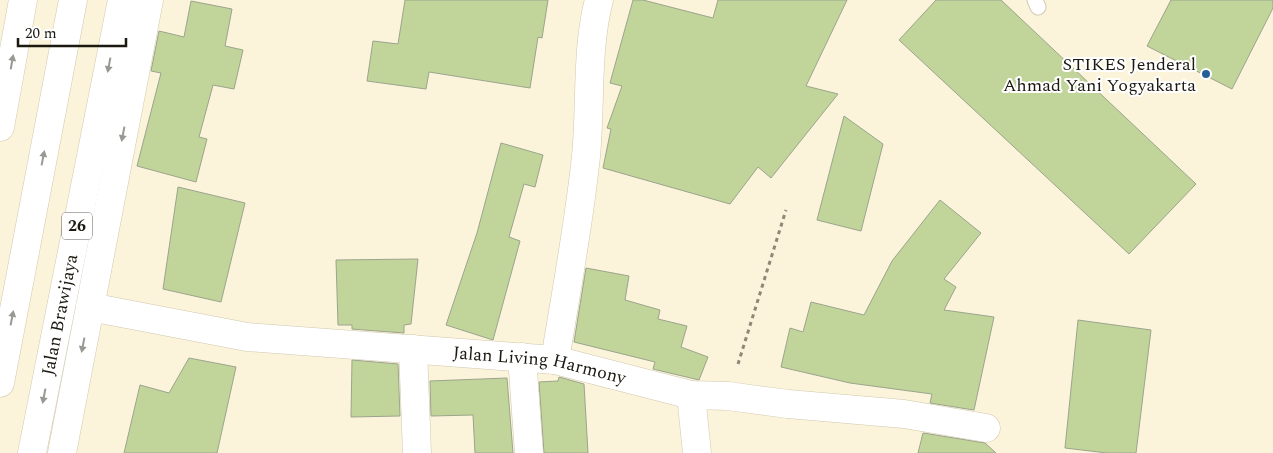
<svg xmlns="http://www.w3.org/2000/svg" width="1273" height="453" viewBox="0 0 1273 453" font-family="Spectral,serif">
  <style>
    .building { fill: #c1d59b; stroke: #9ba48d }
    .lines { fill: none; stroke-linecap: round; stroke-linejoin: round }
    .lane-casing { stroke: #d0c8af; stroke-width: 17 }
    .street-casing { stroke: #d0c8af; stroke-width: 29 }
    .secondary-casing { stroke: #d0c8af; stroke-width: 29 }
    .highway-casing { stroke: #d0c8af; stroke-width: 29 }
    .path { stroke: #8e8877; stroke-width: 3; stroke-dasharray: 4 4; stroke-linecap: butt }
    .lane { stroke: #fff; stroke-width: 15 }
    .street { stroke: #fff; stroke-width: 28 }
    .secondary { stroke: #fff; stroke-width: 28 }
    .highway { stroke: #fff; stroke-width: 28 }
    .oneway { fill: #999893 }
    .poi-dot { fill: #226097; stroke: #fff; stroke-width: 2 }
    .labels { text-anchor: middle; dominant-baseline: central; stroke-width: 4; stroke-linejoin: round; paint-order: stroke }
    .shield { fill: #fff; stroke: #605e58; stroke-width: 1 }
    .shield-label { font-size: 16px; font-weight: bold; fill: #1c1910 }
    .poi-label { font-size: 18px; fill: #1c1910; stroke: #fff; text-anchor: end }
    .street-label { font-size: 18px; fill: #1c1910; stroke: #fff }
  </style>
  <rect width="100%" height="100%" fill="#fbf3da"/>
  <!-- building -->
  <path class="building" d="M405,0h143l-6,38 -4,-1 -8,51 -101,-16 -3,17 -59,-8 6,-40 25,3z
    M633,0h10l70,18 5,-18h129l-41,86 32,8 -67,84 -13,-11 -28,37 -127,-36 8,-39 -4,-1 15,-42 -12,-3z
    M936,0h65l195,184 -67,70 -230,-214z
    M1171,0h102v8l-41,81 -85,-43z
    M191,1l41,8 -7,37 18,4 -9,39 -21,-4 -14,52 8,2 -11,43 -59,-16 24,-93 -10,-2 8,-40 25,6z
    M844,116l39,28 -22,87 -44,-11z
    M501,143l42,12 -8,32 -11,-3 -15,53 11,4 -27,99 -47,-15 31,-92z
    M178,187l67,16 -24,99 -58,-13z
    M940,200l41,33 -37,46 12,8 -12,23 50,7 -20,93 -44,-7 2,-9 -82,-11 -69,-16 9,-39 13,4 8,-30 53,13 28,-54z
    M418,259l-7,65 -7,1v8l-52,-4v-4h-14l-2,-65z
    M586,268l43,8 -4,24 35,10 -2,9 29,7 -6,21 27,10 -9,23 -46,-11 2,-7 -81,-20z
    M1078,320l73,10 -15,123h-29l-42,-5z
    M189,358l47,9 -19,86h-93l16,-68 29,8z
    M352,360l46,4 2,52 -49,1z
    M559,377l25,7 4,69h-44l-5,-71 19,-1z
    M507,378l6,75h-38l-2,-38 -42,1 -1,-35z
    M923,433l62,10 11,10h-78z"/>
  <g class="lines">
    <defs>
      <path id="lane" d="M1035,0l3,7"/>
      <g id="street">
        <path id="s1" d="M90,307l157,30 308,23 136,35 37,1 60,8 116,10 82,14"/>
        <path d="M413,349l4,104"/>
        <path d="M522,357l7,96"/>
        <path d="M555,360c11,-68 24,-136 31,-204 5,-50 0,-107 13,-156"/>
        <path d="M691,395l6,58"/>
      </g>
      <path id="secondary" d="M0,127l23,-127
        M62,453l87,-453"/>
      <g id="highway">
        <path d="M0,383l73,-383"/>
        <path id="s2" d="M32,453l90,-453"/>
      </g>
    </defs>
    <!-- lane casing -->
    <use href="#lane" class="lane-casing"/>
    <!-- street casing -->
    <use href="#street" class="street-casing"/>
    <!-- secondary casing -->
    <use href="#secondary" class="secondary-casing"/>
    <!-- highway casing -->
    <use href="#highway" class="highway-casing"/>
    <!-- path -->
    <path class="path" d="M738,364l48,-154"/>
    <!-- lane -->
    <use href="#lane" class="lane"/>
    <!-- street -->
    <use href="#street" class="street"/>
    <!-- secondary -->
    <use href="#secondary" class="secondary"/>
    <!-- highway -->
    <use href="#highway" class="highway"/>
  </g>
  <!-- one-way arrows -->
  <defs><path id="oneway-solid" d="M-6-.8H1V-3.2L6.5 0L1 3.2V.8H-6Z" transform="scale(1.25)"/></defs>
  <g class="oneway">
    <use href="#oneway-solid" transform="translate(12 62) rotate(-80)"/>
    <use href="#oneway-solid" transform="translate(109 65) rotate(101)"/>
    <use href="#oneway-solid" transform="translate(123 134) rotate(101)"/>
    <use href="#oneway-solid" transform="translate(43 158) rotate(-79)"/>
    <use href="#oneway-solid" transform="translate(12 318) rotate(-79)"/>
    <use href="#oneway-solid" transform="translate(83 345) rotate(101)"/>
    <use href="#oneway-solid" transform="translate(44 396) rotate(101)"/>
  </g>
  <!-- markers -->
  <circle class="poi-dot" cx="1206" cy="74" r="5"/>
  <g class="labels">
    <!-- shield labels -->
    <rect class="shield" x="62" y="212.5" width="30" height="27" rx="4"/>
    <g class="shield-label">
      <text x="77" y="226">26</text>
    </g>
    <!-- poi labels -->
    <g class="poi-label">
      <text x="1196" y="64">STIKES Jenderal<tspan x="1196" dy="21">Ahmad Yani Yogyakarta</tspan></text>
    </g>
    <!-- street labels -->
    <g class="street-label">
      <text stroke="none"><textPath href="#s2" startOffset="141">Jalan Brawijaya</textPath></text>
      <text stroke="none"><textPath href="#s1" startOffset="454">Jalan Living Harmony</textPath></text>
    </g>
  </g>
  <!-- scale -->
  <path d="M18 38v8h108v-8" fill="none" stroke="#1c1910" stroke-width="2.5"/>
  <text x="25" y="38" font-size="15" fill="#1c1910" stroke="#ffffff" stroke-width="4" paint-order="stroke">20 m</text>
</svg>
